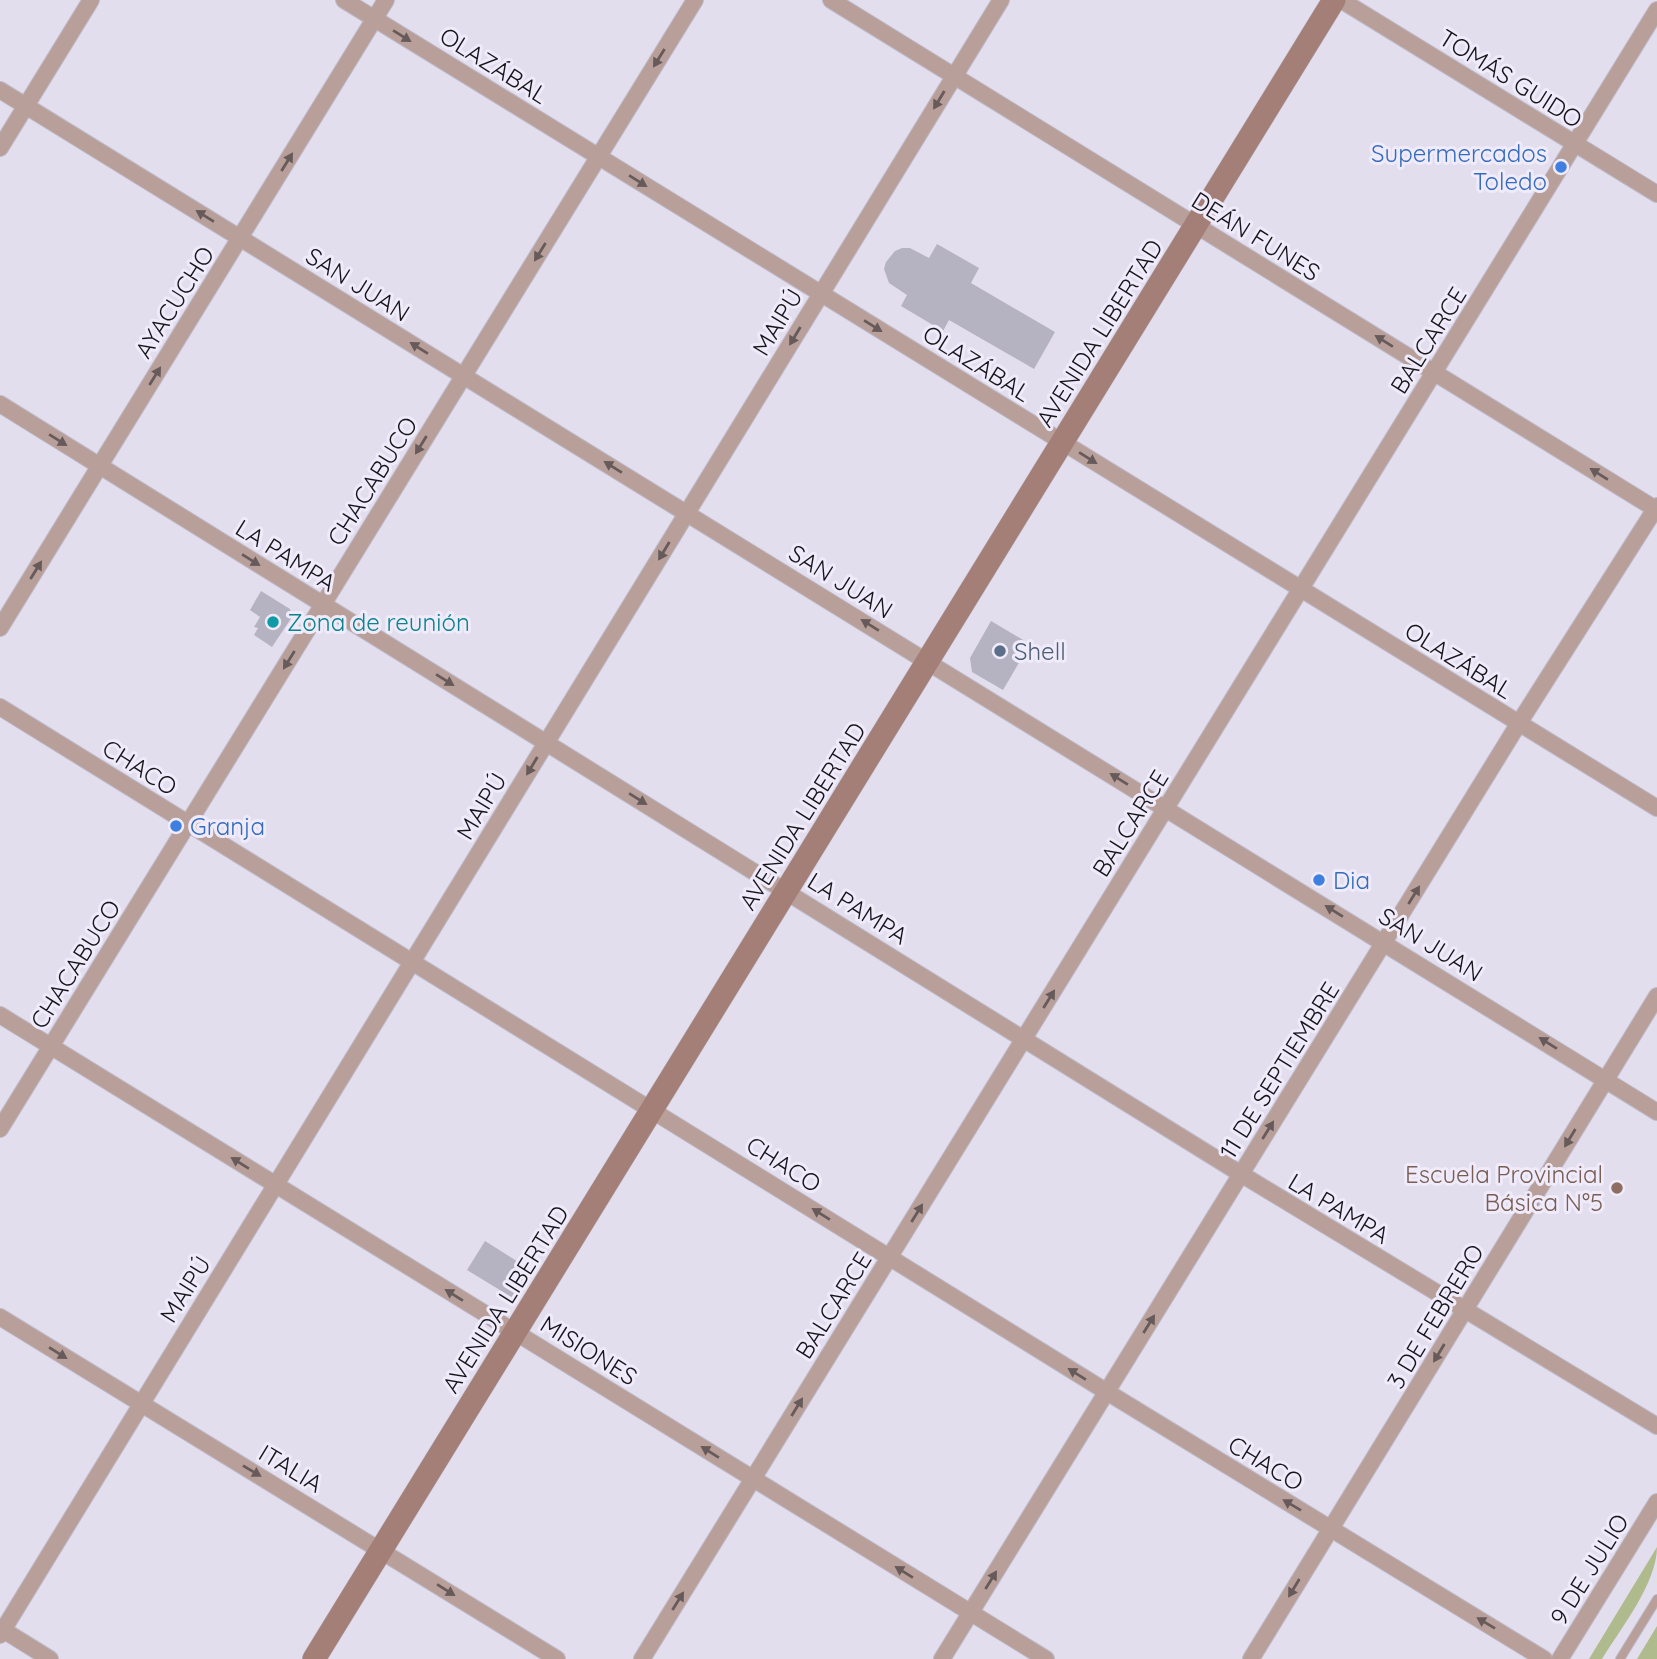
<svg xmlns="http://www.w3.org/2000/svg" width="1657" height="1659" viewBox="0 0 1657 1659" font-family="Quicksand,sans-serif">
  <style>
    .green { fill: #afbb8c }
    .building { fill: #b5b2c2 }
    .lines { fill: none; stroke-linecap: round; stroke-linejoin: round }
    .service-casing { stroke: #bebac8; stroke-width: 10 }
    .minor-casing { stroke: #bebac8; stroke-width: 18 }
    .secondary-casing { stroke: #bebac8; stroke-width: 24 }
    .service { stroke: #b89f99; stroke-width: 8 }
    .minor { stroke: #b89f99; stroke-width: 16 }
    .secondary { stroke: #a37f77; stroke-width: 23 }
    .oneway { fill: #675a5a }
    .shop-dot { fill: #3f7fe0; stroke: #f0ebfb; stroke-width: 2.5 }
    .culture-dot { fill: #0f9aa8; stroke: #f0ebfb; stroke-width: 2.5 }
    .service-dot { fill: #5c6f8a; stroke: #f0ebfb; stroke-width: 2.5 }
    .education-dot { fill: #8d6e63; stroke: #f0ebfb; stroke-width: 2.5 }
    .labels { text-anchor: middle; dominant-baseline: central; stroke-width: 6; stroke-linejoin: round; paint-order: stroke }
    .street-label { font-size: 24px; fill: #16151a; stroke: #f0ebfb }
    .shop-label { font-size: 24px; fill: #366cbe; stroke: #f0ebfb; text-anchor: start }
    .culture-label { font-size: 24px; fill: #0d838f; stroke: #f0ebfb; text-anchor: start }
    .service-label { font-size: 24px; fill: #4e5e75; stroke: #f0ebfb; text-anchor: start }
    .education-label { font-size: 24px; fill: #785e54; stroke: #f0ebfb; text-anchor: end }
  </style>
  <rect width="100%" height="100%" fill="#e3deee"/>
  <!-- green -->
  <path class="green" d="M1657,1547c0,36 -36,81 -55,112h-13z
    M1657,1626v33h-20z"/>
  <!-- building -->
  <path class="building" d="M937,244l42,24 -8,15 84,49 -21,37 -85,-49 -6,11 -42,-25 6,-11 -18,-12 -5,-14 2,-7 9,-11 7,-3h8l19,10z
    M261,591l29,18 2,8 -20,30 -18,-12 4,-7 -4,-1 6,-10 -10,-7z
    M991,621l39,23 -27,46 -31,-18 -2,-14z
    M485,1241l49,31 -18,28 -49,-30z"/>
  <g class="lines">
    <defs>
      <path id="service" d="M1620,1659l37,-60"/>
      <path id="minor" d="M344,0l1313,808
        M831,0l826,510
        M1341,0l316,194
        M0,90l1657,1022
        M0,148l91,-148
        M0,404l1241,770 416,252
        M0,628l386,-628
        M0,707l1107,685 437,267
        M0,1015l1046,644
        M0,1129l695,-1129
        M0,1317l557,342
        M0,1628l50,31
        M0,1635l1001,-1635
        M642,1659l1015,-1649
        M942,1659l577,-936 138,-217
        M1251,1659l406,-663
        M1560,1659l97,-157"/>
      <path id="secondary" d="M314,1659l1020,-1659"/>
    </defs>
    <!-- service casing -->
    <use href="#service" class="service-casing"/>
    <!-- minor casing -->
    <use href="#minor" class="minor-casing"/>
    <!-- secondary casing -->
    <use href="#secondary" class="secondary-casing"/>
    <!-- service -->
    <use href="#service" class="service"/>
    <!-- minor -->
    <use href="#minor" class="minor"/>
    <!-- secondary -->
    <use href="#secondary" class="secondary"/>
  </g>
  <!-- one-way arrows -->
  <defs><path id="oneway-solid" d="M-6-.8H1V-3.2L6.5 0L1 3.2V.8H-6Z" transform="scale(1.75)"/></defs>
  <g class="oneway">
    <use href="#oneway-solid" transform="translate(402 36) rotate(32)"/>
    <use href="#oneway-solid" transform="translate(659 58) rotate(122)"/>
    <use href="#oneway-solid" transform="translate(939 100) rotate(121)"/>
    <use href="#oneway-solid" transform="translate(287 162) rotate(-58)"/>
    <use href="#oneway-solid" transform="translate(638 181) rotate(32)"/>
    <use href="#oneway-solid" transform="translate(205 216) rotate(-148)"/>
    <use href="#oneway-solid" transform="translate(540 252) rotate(122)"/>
    <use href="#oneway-solid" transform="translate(873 326) rotate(32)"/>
    <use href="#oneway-solid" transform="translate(795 336) rotate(121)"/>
    <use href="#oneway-solid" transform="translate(1384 341) rotate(-148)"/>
    <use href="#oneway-solid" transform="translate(419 348) rotate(-148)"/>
    <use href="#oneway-solid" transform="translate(155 376) rotate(-58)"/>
    <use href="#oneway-solid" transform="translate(58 440) rotate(32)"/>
    <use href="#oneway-solid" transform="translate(421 445) rotate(122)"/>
    <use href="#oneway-solid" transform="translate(1088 458) rotate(32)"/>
    <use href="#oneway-solid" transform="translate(613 467) rotate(-148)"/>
    <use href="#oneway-solid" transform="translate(1599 474) rotate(-148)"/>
    <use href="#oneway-solid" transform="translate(664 551) rotate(121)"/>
    <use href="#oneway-solid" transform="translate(251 560) rotate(32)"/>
    <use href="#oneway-solid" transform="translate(36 570) rotate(-58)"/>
    <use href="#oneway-solid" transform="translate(870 625) rotate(-148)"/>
    <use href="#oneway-solid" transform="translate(289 660) rotate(122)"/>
    <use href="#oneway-solid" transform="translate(445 680) rotate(32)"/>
    <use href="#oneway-solid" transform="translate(532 766) rotate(121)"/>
    <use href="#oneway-solid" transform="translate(1119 779) rotate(-148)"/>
    <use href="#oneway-solid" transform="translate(638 799) rotate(32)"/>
    <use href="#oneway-solid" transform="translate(1414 895) rotate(-58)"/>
    <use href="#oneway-solid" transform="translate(1334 911) rotate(-148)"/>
    <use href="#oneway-solid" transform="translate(1049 999) rotate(-58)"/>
    <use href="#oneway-solid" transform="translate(1548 1043) rotate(-148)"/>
    <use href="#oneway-solid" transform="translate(1268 1130) rotate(-58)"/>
    <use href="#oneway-solid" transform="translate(1570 1138) rotate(121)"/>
    <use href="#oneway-solid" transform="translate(240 1163) rotate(-148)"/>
    <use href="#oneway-solid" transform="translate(917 1213) rotate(-58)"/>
    <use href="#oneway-solid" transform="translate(821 1214) rotate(-148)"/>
    <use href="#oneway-solid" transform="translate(454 1295) rotate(-148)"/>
    <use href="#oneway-solid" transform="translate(1149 1324) rotate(-58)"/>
    <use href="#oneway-solid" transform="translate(58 1353) rotate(32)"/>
    <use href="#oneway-solid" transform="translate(1439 1353) rotate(121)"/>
    <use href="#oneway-solid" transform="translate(1077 1374) rotate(-148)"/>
    <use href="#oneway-solid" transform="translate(797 1407) rotate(-58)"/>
    <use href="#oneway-solid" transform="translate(710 1452) rotate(-148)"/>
    <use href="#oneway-solid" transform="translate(252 1471) rotate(31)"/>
    <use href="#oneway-solid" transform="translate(1292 1505) rotate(-149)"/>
    <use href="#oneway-solid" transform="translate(904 1572) rotate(-148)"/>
    <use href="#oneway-solid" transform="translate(991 1580) rotate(-58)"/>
    <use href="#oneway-solid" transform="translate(1294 1588) rotate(121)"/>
    <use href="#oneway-solid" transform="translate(446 1590) rotate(32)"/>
    <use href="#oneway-solid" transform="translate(678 1601) rotate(-58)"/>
    <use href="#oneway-solid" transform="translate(1486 1623) rotate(-149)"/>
  </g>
  <!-- markers -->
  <g class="shop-dot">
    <circle cx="1561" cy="167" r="7"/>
    <circle cx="176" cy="826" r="7"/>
    <circle cx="1319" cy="880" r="7"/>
  </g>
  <circle class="culture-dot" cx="273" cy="622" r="7"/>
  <circle class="service-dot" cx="1000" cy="651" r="7"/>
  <circle class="education-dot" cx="1617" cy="1188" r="7"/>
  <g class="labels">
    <!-- street labels -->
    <g class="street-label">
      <text transform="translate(494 65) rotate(32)">OLAZÁBAL</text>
      <text transform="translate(1511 78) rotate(32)">TOMÁS GUIDO</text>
      <text transform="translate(1256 236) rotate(32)">DEÁN FUNES</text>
      <text transform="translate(358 284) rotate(32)">SAN JUAN</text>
      <text transform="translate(174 302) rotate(-58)">AYACUCHO</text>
      <text transform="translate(777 322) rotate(-59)">MAIPÚ</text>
      <text transform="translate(1099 333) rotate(-58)">AVENIDA LIBERTAD</text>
      <text transform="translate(1428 340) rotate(-58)">BALCARCE</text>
      <text transform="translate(977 363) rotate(32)">OLAZÁBAL</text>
      <text transform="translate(372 481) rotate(-58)">CHACABUCO</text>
      <text transform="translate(286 555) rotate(32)">LA PAMPA</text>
      <text transform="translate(841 581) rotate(32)">SAN JUAN</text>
      <text transform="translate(1459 660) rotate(32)">OLAZÁBAL</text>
      <text transform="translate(140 767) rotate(32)">CHACO</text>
      <text transform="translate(481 806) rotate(-59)">MAIPÚ</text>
      <text transform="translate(802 816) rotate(-58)">AVENIDA LIBERTAD</text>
      <text transform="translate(1130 823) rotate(-58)">BALCARCE</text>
      <text transform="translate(858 908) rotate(32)">LA PAMPA</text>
      <text transform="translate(1431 944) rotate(32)">SAN JUAN</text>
      <text transform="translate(75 964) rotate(-58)">CHACABUCO</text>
      <text transform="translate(1279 1070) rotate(-58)">11 DE SEPTIEMBRE</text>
      <text transform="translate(784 1164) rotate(32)">CHACO</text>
      <text transform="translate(1339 1208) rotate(31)">LA PAMPA</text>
      <text transform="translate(185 1289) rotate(-58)">MAIPÚ</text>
      <text transform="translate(505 1299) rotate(-58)">AVENIDA LIBERTAD</text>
      <text transform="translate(833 1305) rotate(-58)">BALCARCE</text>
      <text transform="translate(1435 1316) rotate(-59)">3 DE FEBRERO</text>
      <text transform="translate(589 1350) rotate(32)">MISIONES</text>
      <text transform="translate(1266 1463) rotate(31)">CHACO</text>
      <text transform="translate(291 1468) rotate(31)">ITALIA</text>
      <text transform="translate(1589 1569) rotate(-58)">9 DE JULIO</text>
    </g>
    <!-- shop labels -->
    <g class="shop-label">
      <text x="1547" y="153" text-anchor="end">Supermercados<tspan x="1547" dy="28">Toledo</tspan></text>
      <text x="190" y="826">Granja</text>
      <text x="1333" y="880">Dia</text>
    </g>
    <!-- culture labels -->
    <g class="culture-label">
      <text x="287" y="622">Zona de reunión</text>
    </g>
    <!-- service labels -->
    <g class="service-label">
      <text x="1014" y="651">Shell</text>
    </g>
    <!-- education labels -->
    <g class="education-label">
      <text x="1603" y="1174">Escuela Provincial<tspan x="1603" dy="28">Básica N°5</tspan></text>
    </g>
  </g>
</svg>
